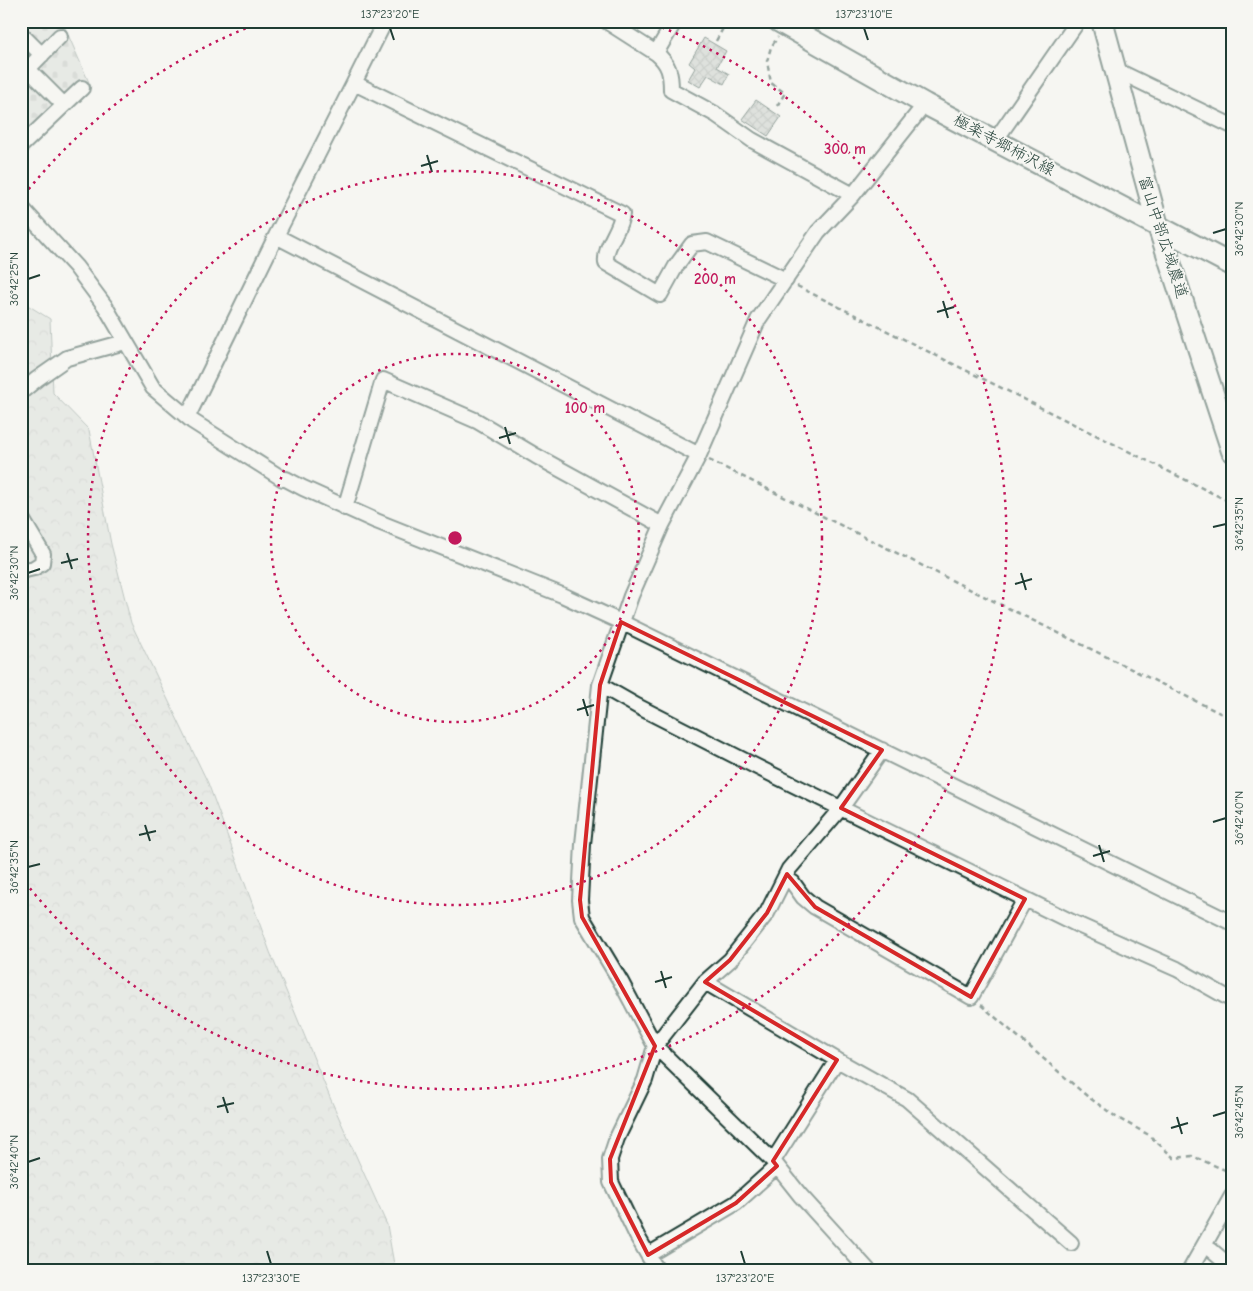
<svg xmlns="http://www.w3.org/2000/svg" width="1253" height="1291" viewBox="0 0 1253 1291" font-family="'Comic Neue','Klee One',sans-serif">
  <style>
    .forest { fill: url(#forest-crowns); stroke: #7a8c85 }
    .cemetery { fill: url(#cemetery-stones); stroke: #7a8c85 }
    .building { fill: url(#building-cross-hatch); stroke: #1f3d34 }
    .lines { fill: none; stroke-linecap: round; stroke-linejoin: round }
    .street-casing { stroke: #1f3d34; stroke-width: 18 }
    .secondary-casing { stroke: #1f3d34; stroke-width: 24 }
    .path { stroke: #1f3d34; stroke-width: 2.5; stroke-dasharray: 5 4; stroke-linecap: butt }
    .street { stroke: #f6f6f2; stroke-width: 14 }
    .secondary { stroke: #f6f6f2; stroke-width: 20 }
    .marked { fill: none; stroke: #d62828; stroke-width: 4; stroke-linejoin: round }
    .ticks { fill: none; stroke: #1f3d34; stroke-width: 2 }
    .ring { fill: none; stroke: #c2185b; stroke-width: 2.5; stroke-dasharray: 2.5 5 }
    .labels { text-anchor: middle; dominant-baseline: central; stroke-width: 4; stroke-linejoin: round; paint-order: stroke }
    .street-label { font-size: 16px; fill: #1f3d34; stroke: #f6f6f2 }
    .centre { fill: #c2185b; stroke: #f6f6f2; stroke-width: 2.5 }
    .ring-label { font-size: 15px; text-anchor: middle; font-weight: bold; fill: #c2185b; stroke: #f6f6f2; stroke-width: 4; stroke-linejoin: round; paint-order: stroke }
    .neatline { fill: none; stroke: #1f3d34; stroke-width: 2 }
    .ticks-label { font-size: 12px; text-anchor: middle; fill: #1f3d34 }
  </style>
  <defs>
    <pattern id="forest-crowns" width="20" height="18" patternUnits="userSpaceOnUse" patternTransform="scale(1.25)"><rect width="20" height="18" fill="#d6dbd6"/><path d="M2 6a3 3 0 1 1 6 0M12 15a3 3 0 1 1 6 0" fill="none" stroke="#b7bdb8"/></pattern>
    <pattern id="cemetery-stones" width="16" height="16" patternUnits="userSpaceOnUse" patternTransform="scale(1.25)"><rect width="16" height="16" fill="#d6dbd6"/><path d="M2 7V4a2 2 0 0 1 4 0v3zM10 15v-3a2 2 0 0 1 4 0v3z" fill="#b7bdb8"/></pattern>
    <pattern id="building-cross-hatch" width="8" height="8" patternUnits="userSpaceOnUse" patternTransform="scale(1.25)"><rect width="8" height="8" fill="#c1c8c3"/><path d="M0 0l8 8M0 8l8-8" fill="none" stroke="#9ca49f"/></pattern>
  </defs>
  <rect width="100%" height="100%" fill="#f6f6f2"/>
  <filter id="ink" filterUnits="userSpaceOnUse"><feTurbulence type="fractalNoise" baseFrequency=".02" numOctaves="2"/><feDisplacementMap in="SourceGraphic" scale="10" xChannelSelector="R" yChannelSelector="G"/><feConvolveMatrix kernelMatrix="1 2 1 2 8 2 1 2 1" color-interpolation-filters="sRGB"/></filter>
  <g filter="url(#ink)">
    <!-- forest -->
    <path class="forest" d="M21,301l29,18 3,74 36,37 22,114 20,79 77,160 62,169 61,148 56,125 8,45h-374z"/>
    <!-- cemetery -->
    <path class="cemetery" d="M21,21h41l29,66 -70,64z"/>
    <!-- building -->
    <path class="building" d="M704,38l22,13 -9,16 12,7 -5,10 -16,-9 -8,12 -12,-7 7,-12 -6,-5z
      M756,100l25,17 -13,19 -26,-17z"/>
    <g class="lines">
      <defs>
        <path id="street" d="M385,21l-31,62 268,131c-2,17 -18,32 -16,49l54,32 16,-29 16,-22 15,-2 79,38
          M606,21l50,32
          M675,21l-19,32c13,11 15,20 15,37l44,24 37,26 101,55
          M21,34l21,21
          M28,69l36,36
          M1114,69l118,57
          M21,76l39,-40
          M354,83l-78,153 423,219
          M995,141l83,-120
          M21,146l61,-58
          M21,207l55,60 29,39 48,82 39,33 91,58h3l17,9 73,33 186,74 59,27 611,301
          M21,392l16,-13 30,-21 58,-16
          M188,416l88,-180
          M345,508l38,-128 94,41 59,35 126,69
          M21,517l22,37 -1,9 -8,5 -13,3
          M600,685l37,21 120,61 319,157 101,45 55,31
          M785,878l8,5 10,14 12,10 156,90 54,-98
          M705,982l132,78 -64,101
          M837,1060l70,39 164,144
          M777,1166l-41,37 -88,52 -11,-19 -26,-54 -1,-23 7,-21 28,-58 10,-34 50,-64 25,-22 37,-47 22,-44 52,-61 41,-58
          M1211,1250l21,18
          M648,1255l9,15
          M868,1270l-68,-75 -27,-34 -118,-115 -34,-64 -39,-65 -2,-17 3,-56 17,-159 31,-89 31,-71 37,-70 59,-135 60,-88 35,-37 72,-91
          M1190,1270l42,-74"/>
        <path id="secondary" d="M778,21l147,83 307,161
          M1102,21l56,205 74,225"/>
      </defs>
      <!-- street casing -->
      <use href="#street" class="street-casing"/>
      <!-- secondary casing -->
      <use href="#secondary" class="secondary-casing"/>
      <!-- path -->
      <path class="path" d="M716,41l11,-20
        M777,106l8,-13 -14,-10 -4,-22 4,-14 7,-10
        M797,286l435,217
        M709,460l523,259
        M981,1005l106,91 29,21 33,18 25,23 18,-2 40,17"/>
      <!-- street -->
      <use href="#street" class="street"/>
      <!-- secondary -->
      <use href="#secondary" class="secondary"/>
    </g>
  </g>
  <!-- marked area -->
  <path d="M0 0H1253V1291H0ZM621,622l261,128 -41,58 184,91 -54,98 -156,-90 -28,-33 -20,39 -37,47 -25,22 132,78 -64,101 4,5 -41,37 -88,52 -37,-73 -1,-23 45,-113 -73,-129 -2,-17 20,-215z" fill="#f6f6f2" fill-opacity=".55" fill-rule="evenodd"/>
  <path class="marked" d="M621,622l261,128 -41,58 184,91 -54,98 -156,-90 -28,-33 -20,39 -37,47 -25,22 132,78 -64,101 4,5 -41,37 -88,52 -37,-73 -1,-23 45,-113 -73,-129 -2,-17 20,-215z"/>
  <!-- ticks -->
  <path class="ticks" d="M390,28l4,12M864,28l4,12M427,155l5,17M421,166l17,-5M1213,233l13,-4M28,279l12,-4M943,301l5,17M937,312l17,-5M505,427l5,17M499,438l17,-5M1213,527l13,-3M67,553l5,16M61,563l17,-4M28,573l12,-4M1021,573l5,17M1015,584l17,-5M583,699l5,17M577,710l17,-5M1213,822l13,-4M145,825l5,16M139,835l17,-4M1099,845l5,17M1093,856l17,-5M28,867l12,-3M661,971l5,17M655,982l17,-5M223,1097l5,16M217,1107l17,-4M1213,1116l13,-4M1177,1117l5,17M1171,1128l17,-5M28,1162l12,-4M267,1251l4,13M741,1251l4,13"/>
  <!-- distance rings -->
  <g class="ring">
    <circle cx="455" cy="538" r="184"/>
    <circle cx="455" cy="538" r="367"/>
    <path d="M24 195A551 551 0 0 1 262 22M648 22A551 551 0 1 1 24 881"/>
  </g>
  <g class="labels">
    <!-- street labels -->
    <g class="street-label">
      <text transform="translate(1004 145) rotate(28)">極楽寺郷柿沢線</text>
      <text transform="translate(1163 237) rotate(72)">富山中部広域農道</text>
    </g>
  </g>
  <circle cx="455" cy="538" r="8" class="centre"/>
  <g class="ring-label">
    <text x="845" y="154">300 m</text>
    <text x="715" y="284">200 m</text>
    <text x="585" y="413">100 m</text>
  </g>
  <!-- margin -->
  <rect width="1253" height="1291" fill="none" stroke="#f6f6f2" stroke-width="55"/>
  <rect x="28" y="28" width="1198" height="1236" class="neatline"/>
  <g class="ticks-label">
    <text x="390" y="18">137°23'20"E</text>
    <text x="864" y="18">137°23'10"E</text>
    <text transform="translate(1239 229) rotate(-90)" y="4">36°42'30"N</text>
    <text transform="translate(14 279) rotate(-90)" y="4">36°42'25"N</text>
    <text transform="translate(1239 524) rotate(-90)" y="4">36°42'35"N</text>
    <text transform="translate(14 573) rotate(-90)" y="4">36°42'30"N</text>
    <text transform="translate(1239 818) rotate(-90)" y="4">36°42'40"N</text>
    <text transform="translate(14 867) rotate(-90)" y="4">36°42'35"N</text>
    <text transform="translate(1239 1112) rotate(-90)" y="4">36°42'45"N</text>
    <text transform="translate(14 1162) rotate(-90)" y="4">36°42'40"N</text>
    <text x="271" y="1282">137°23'30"E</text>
    <text x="745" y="1282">137°23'20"E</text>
  </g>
</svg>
